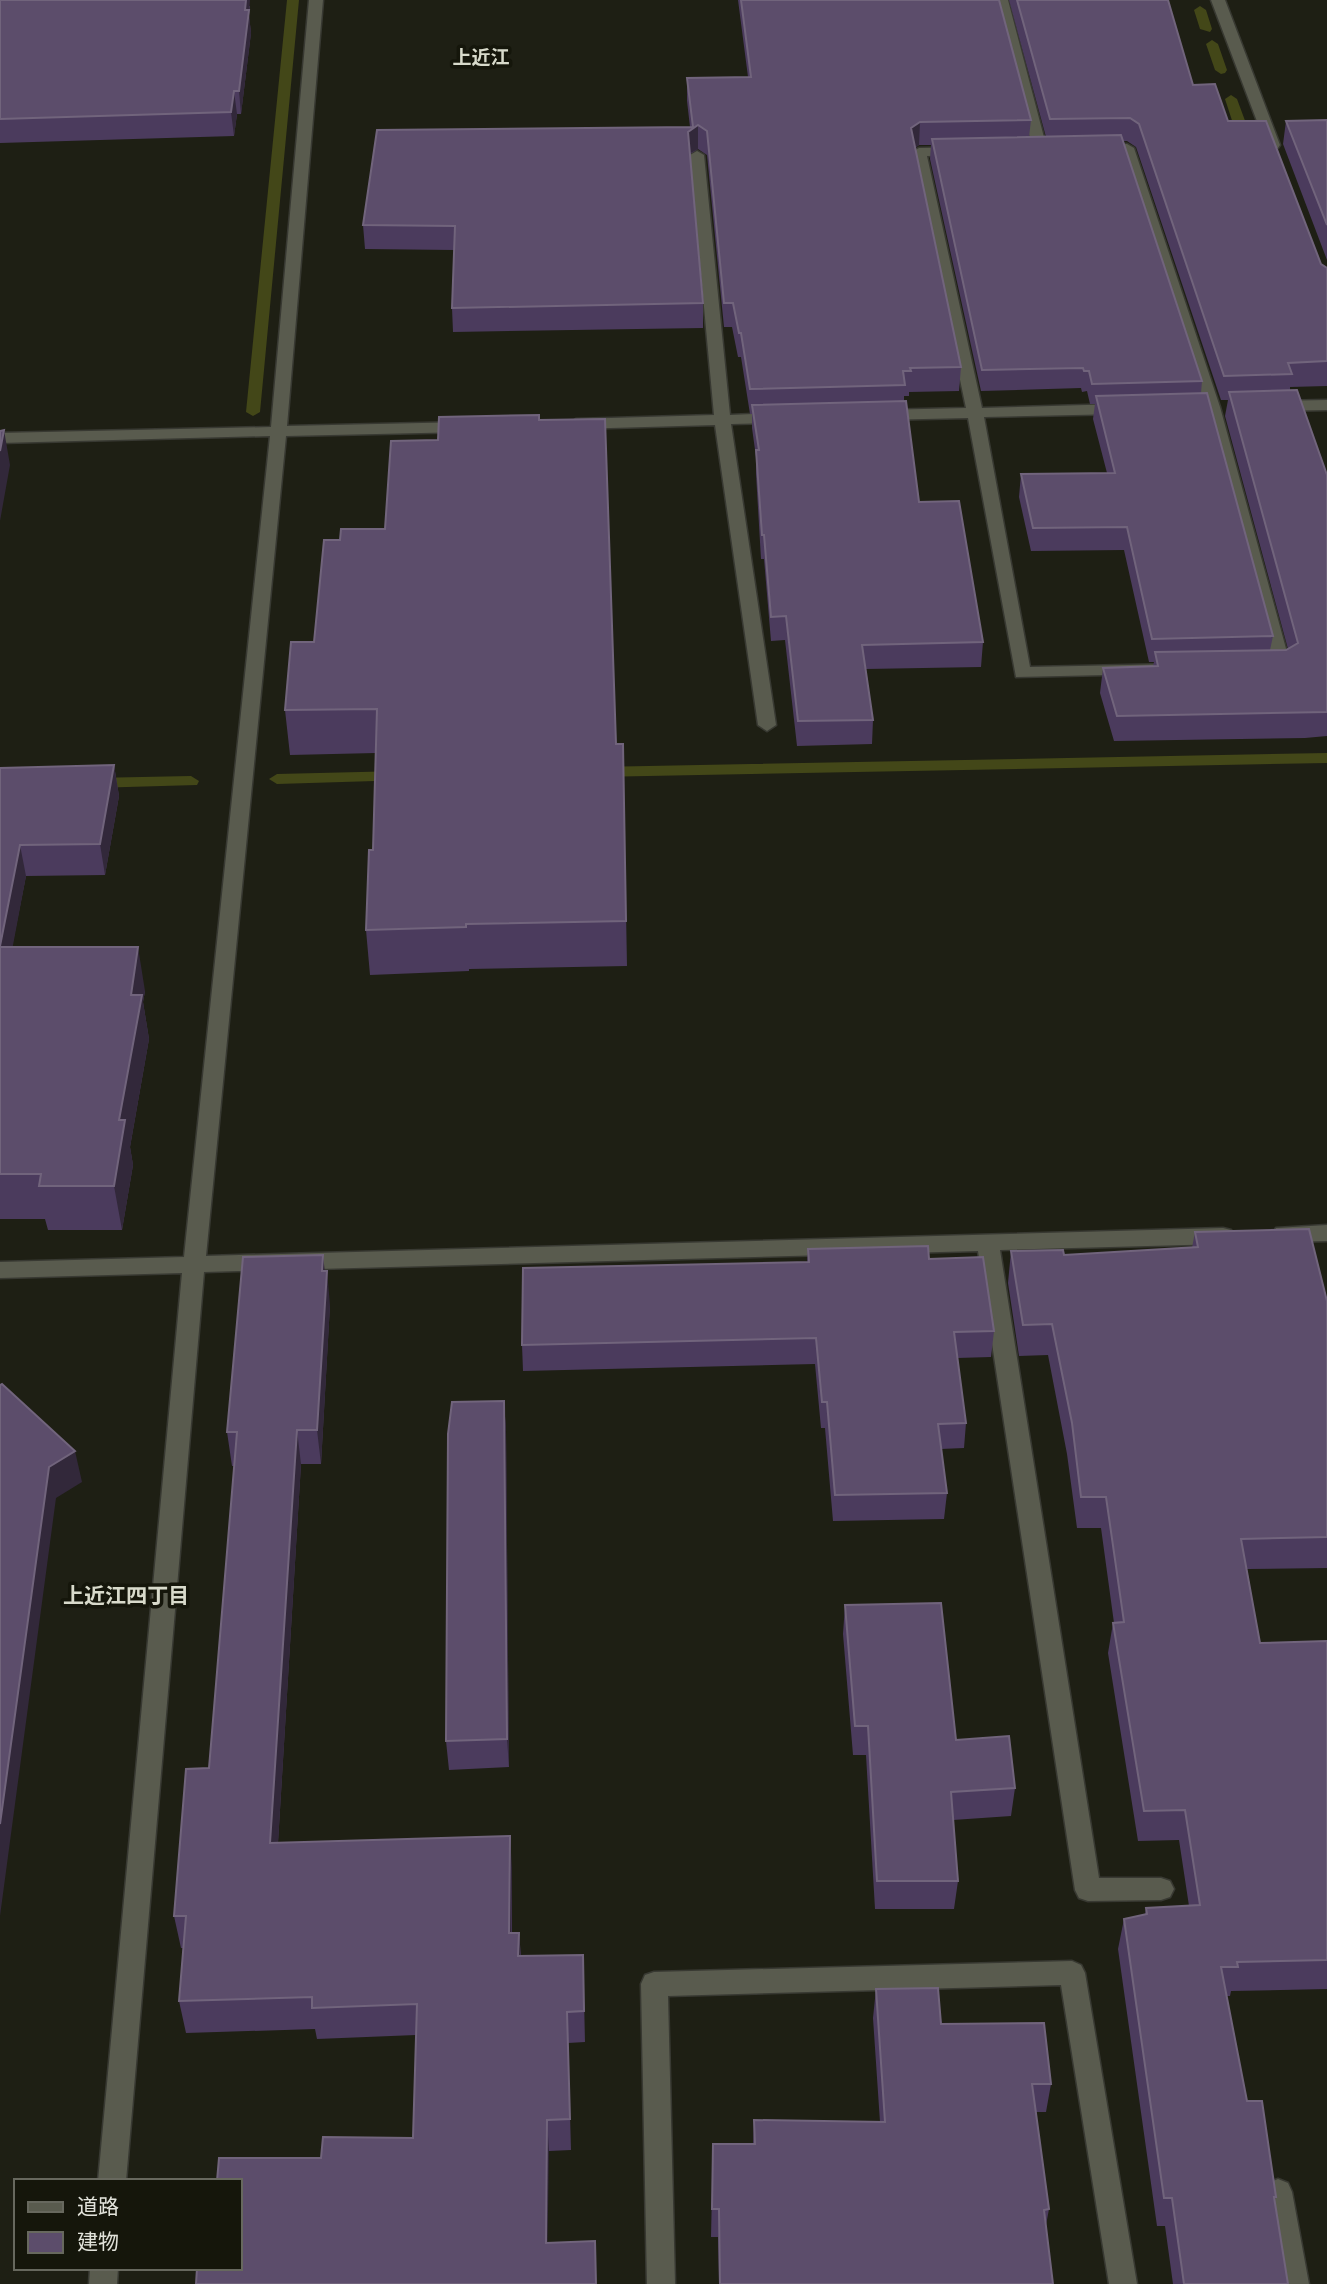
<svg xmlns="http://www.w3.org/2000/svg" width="1327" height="2284" viewBox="0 0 1327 2284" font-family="'Crimson Pro','Noto Sans JP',serif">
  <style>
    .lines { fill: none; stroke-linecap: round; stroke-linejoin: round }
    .stream { fill: #434718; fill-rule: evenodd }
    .street-casing { stroke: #383932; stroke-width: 3 }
    .street { fill: #595b4e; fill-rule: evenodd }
    .wall { fill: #4b3b5d; fill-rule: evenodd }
    .shaded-wall { fill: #32283a }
    .building { fill: #5c4d6b; stroke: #71647c; stroke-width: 2 }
    .labels { text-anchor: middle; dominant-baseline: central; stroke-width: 7; stroke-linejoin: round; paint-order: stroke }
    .far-quarter-label { font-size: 19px; font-weight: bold; fill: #d8dacb; stroke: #15160b }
    .neighbourhood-label { font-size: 21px; font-weight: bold; fill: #d8dacb; stroke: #15160b }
  </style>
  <rect width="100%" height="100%" fill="#1e1f14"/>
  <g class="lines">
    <!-- stream -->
    <path class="stream" d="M287,0h12l-39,412 -7,4 -7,-4z
      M1200,6l6,4 6,19 -2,3 -10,-3 -6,-19z
      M1212,40l6,4 9,26 -2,3 -4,1 -6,-4 -9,-26z
      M1231,95l6,4 17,46 -2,3 -5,1 -7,-4 -15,-46z
      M1327,753v10l-731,14 -8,-5 8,-5z
      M402,771l8,5 -2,4 -131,4 -8,-5 8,-5z
      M191,776l8,5 -2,4 -105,3 -9,-5 9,-5z"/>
    <defs>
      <path id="street" d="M309,0h14l-36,426 180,-4 8,5 -8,5 -181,4 -80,820 1017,-28 8,2 3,6 -3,6 -8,2 -223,6 99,628h62l9,3 4,8 -4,8 -9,3 -73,1 -9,-3 -4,-8 -97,-639 -774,21 -78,909h-28l84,-908 -182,5v-16l184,-5 86,-821 -270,7v-10l271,-6z
        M994,0h14l38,145 81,-1 7,4 86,259 71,260 -3,4 -272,6 -48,-259 -88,2 -8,-5 8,-5 86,-2 -54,-256 7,-4 113,-2zM1121,152l83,255 68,255 -242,5 -46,-250 137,-3 8,-5 -8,-5 -139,4 -55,-252z
        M1211,0h14l55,145 -2,3h-10l-2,-3z
        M697,151l7,4 26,260 48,-2 8,5 -8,5 -47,1 45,301 -9,6 -9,-6 -43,-300 -139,4 -8,-5 8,-5 138,-4 -24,-260z
        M1327,400v10l-51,1 -8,-5 8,-5z
        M1327,1225v16l-43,1 -8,-2 -3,-6 3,-6z
        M1072,1961l9,4 4,8 52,311h-28l-48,-299 -393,11 7,288h-28l-6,-300 4,-9 9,-3z
        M1278,2179l10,4 4,9 17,92h-28l-17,-92 4,-9z
        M90,2268h28l-1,16h-28z"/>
    </defs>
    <!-- street casing -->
    <use href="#street" class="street-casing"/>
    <!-- street -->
    <use href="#street" class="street"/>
  </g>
  <!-- wall -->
  <path class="wall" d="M0,0l250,6 -1,9 2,18 -10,81h-4l-3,22 -234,7z
    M738,0h261l32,120 -2,17h17l-37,-137h159l25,85 35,36 93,143 6,4v118l-37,1v3l37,85v261l-22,2 -191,3 -14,-48 3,-25 50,-2 1,-4h-5l-25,-112 -93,1 -12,-54 2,-23 86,-1 -14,-54 2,-15h-5l-3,-13 -5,1 -1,-4 -100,3 -51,-232 1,-14h-12l-4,3 46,219 -2,24 -50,1v4h-5v5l15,101 64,140 -2,25 -115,2 7,51 -1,24 -75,2 -12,-106 -14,1 -7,-82h-3l-5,-85v-17l-4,-29v-14h-2l-9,-57h-3l-6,-30h-8l-17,-172 -9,-6 -8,5 13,149v25l-250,4 -1,-24 2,-58 -89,-1 -2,-24 327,-98 -3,-26v-23l61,-1zM1123,141h4l9,6 85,253h7l-3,16 63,233 -2,1h-16l3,-14 -72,-243 1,-12z
    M1327,120v140l-44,-116 3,-23z
    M539,420l77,324h7l4,222 -158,3v2l-99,4 -4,-45 7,-80 3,-97 -86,2 -5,-45 29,-68 71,-113 53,-89z
    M114,765l5,31 -14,79 -79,1 -14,71 133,44 -2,11 6,37 -19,108 3,18 -11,65h-74l-3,-11h-45v-451z
    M1195,1232l132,69v267l-80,1 13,74 67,-2v348l-96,2 -1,5h-4l21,105 29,96 -2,5 14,82h-115l-8,-58h-8l-39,-277 6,-30 21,-4 1,-7 43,-2 -10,-66 -41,1 -30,-188 5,-30h1l-13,-95h-24l-10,-74 -19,-99 -29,1 -11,-73 3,-32 53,4 128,-7z
    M808,1249l121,10 65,72 -3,26 -34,1 9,65 -2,25 -23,1 6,44 -3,26 -111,2 -8,-93h-4l-6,-64 -292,7 -1,-26 285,-83z
    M330,1305l-9,159h-20l-23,379 234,25v65h7l2,23 62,-1 2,87 -17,1 3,107 -22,1 -309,117 81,-110 92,-20 3,-103 -99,4 -2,-10 -129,4 -7,-32 4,-53h-2l-7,-32 35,-148 25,-302h-2l-5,-34z
    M504,1401l2,30 3,336 -60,3 -3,-29z
    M845,1605l111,135 59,48 -4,28 -58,4 5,61 -4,28h-79l-9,-154h-13l-10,-121z
    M876,1989l175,95 -5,28h-10l13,97 -3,16 7,59h-334l-1,-47h-7l2,-93h40l1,-24 126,2 -7,-104z"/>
  <!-- shaded-wall -->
  <path class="shaded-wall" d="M246,0h4l-1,15 2,18 -10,81 -2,-23z
    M234,91l3,23 -3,22 -3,-24z
    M920,122l-1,23 -9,6 1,-23z
    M698,125v24l-11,6 1,-23z
    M4,430l6,35 -10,56v-70z
    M114,765l5,31 -14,79 -5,-31z
    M20,845l6,31 -19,101 -7,-31z
    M138,947l7,44 -2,11 6,37 -19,108 3,18 -11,65 -8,-44 17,-191z
    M323,1255l3,27 1,-11 3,34 -9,159 -4,-34z
    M504,1401l2,30 3,336 -2,-28z
    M297,1430l4,34 -25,412 -6,-33z
    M75,1451l7,31 -26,16 -56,418v-92l49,-357z
    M510,1836l2,32 -1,97 -2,-32z
    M519,1933l2,32 -3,-9z
    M547,2120l2,31 -2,122 -1,-30z"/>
  <!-- building -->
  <path class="building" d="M0,0h246l-1,10h4l-10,81h-5l-3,21 -231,7z
    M741,0h258l32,120 -111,2 -9,6 50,239 -51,1 1,3h-8l2,14 -155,4 -9,-56h-2l-6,-30h-9l-17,-172 -9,-6 -10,7 15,171 -251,5 3,-82 -92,-1 14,-95 316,-3 -6,-49 64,-1z
    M1017,0h151l25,85 22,-1 13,37h38l55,143 6,4v93l-39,2 4,11 -68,2 -85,-252 -9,-6 -80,1z
    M1327,120v105l-41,-104z
    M1121,135l81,246 -110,3 -3,-13h-5l-1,-3 -101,2 -50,-231z
    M1297,390l30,85v237l-210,4 -14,-48 55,-2 -3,-14 131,-2 12,-7 -69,-251z
    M1207,393l66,243 -121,3 -25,-112 -94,1 -12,-54 94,-1 -19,-77z
    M906,401l13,101 40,-1 24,141 -121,3 11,75 -75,1 -12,-105 -15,1 -7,-82h-2l-6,-85h3l-7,-45z
    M539,415v5l66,-1 11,325h7l3,177 -160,3v3l-100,3 3,-80h4l4,-141 -92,1 6,-68h23l10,-102h16l1,-11h44l6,-88 47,-1 1,-23z
    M4,430l-4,21v-20z
    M114,765l-14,79 -80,1 -20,101v-178z
    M0,947h138l-7,48h11l-23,125h6l-11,66h-75l2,-12h-41z
    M1309,1229l18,72v236l-86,2 19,104 67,-2v319l-90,2 1,5h-17l26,134h15l14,96h-2l14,87h-104l-12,-86h-8l-40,-279 23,-5 -1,-6 54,-3 -15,-95 -41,1 -31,-188 11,-1 -18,-125h-25l-9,-74 -20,-99 -29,1 -12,-74 52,-1 1,5 134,-8 -3,-15z
    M928,1246l1,13 54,-2 11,74 -40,1 12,91 -28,1 9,69 -112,2 -8,-93h-5l-6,-64 -294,7 1,-77 286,-6 -1,-13z
    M323,1255l-1,16h5l-10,159h-20l-27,413 240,-7 -1,97h10l-1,23 65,-1 1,56 -17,1 3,107 -23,1 -1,123 49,-2 1,43h-400l1,-16h43v-87h-23l2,-23h102l2,-21 90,1 4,-134 -105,4v-11l-133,4 7,-85h-12l12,-147 23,-1 28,-336h-10l16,-175z
    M2,1384l73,67 -26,16 -49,357v-439z
    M504,1401l3,338 -61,2 2,-307 4,-32z
    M941,1603l15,137 53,-4 6,52 -64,4 7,89h-81l-9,-155h-13l-10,-121z
    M938,1988l3,36 103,-1 7,61h-19l17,125 -5,1 9,74h-333l-1,-75h-7l1,-65h42l-1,-24 131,2 -9,-133z"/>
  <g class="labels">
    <!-- far-quarter labels -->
    <g class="far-quarter-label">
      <text x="481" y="57">上近江</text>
    </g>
    <!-- neighbourhood labels -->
    <g class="neighbourhood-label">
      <text x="126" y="1596">上近江四丁目</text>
    </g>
  </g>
  <!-- legend -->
  <rect x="14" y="2179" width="228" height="91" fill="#15160b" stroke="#67685e" stroke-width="2"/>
  <rect x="28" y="2202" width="35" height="10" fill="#595b4e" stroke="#67685e" stroke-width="2"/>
  <text x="77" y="2214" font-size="21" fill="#e2e3db">道路</text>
  <rect x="28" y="2232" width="35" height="21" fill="#5c4d6b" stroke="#67685e" stroke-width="2"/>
  <text x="77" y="2249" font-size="21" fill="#e2e3db">建物</text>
</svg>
